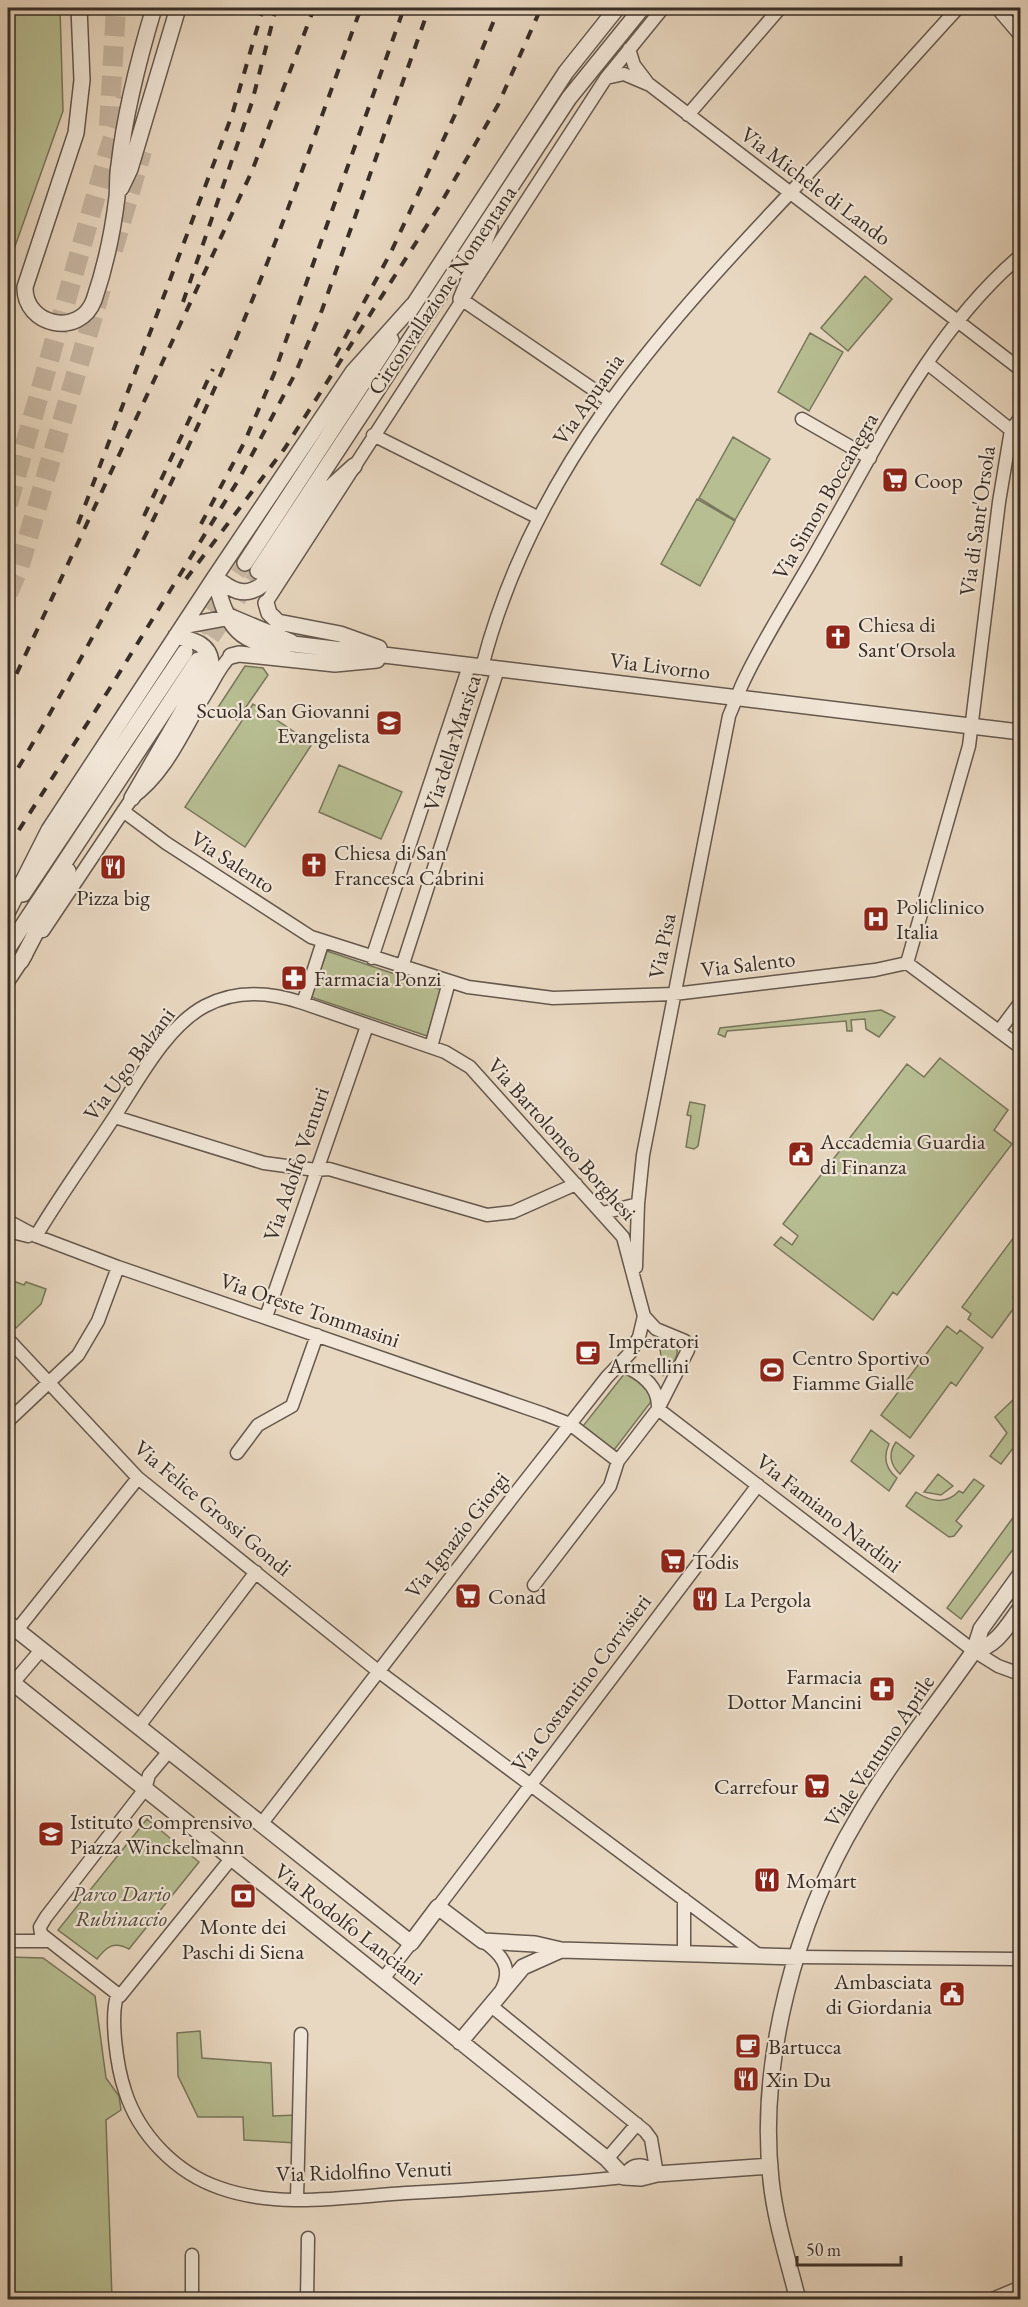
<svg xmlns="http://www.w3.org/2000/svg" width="1028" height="2307" viewBox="0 0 1028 2307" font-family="'EB Garamond',serif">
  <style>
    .green { fill: #b7be92; stroke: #78765c; stroke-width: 1.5 }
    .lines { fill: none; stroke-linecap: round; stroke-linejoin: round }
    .tertiary-tunnel { stroke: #c6b6a2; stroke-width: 15; stroke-dasharray: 15 8; stroke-linecap: butt }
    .trunk-tunnel { stroke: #c6b6a2; stroke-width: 20; stroke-dasharray: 20 10; stroke-linecap: butt }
    .minor-casing { stroke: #65584e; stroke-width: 15 }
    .tertiary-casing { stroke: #65584e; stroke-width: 18 }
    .minor { stroke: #f1e6d7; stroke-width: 12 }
    .tertiary { stroke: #f1e6d7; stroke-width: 15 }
    .rail { stroke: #392e27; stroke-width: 4; stroke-dasharray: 10 10; stroke-linecap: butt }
    .labels { text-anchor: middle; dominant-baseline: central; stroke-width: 4.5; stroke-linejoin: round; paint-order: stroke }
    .street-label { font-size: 22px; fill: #392e27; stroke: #f1e6d7 }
    .poi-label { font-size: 22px; fill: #392e27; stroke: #f1e6d7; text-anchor: start }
    .park-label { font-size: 22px; font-style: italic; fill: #524b3c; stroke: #f1e6d7 }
  </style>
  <rect width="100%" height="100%" fill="#e9d8c1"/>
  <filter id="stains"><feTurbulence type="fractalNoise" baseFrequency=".00333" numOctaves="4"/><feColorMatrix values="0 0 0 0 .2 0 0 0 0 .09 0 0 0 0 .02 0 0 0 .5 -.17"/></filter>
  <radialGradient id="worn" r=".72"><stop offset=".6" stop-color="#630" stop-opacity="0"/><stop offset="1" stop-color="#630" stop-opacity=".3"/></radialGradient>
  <!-- green -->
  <path class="green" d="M8,8h52l3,103 -55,155z
    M865,276l27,23 -44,52 -27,-23z
    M810,333l33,19 -34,59 -31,-19z
    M733,437l37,22 -35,61 -36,-22z
    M697,499l38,22 -35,65 -39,-22z
    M245,666l18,2 5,7 -31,45 -20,-11z
    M253,704l59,40 -67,103 -60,-40z
    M339,765l63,27 -21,47 -62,-27z
    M327,951l115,39 -15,46 -116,-39z
    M881,1010l14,7 -16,20 -13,-8 -1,-10 -14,1 1,11h-5l-1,-10 -119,10 -2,6 -7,-3 2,-6z
    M940,1058l68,52 -14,20 18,14 -115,151 -4,-3 -20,28 -99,-75 7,-8 11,8 6,-9 -15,-12 124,-160 17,13z
    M690,1102l15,3 -7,41 -4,3 -8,-2 5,-31 -4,-1z
    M1020,1229v59l-7,9 6,4 -27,37 -24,-19 3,-5 -9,-7z
    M8,1274v5l16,6 2,-3 20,7 -5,15 -25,24 -8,-10z
    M947,1326l10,8 3,-4 23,18 -27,38 -5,-4 -41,56 -29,-23z
    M659,1339l17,6c5,12 -6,21 -13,30z
    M625,1373c12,6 29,15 25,30l-36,47 -31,-24z
    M1015,1398l5,1v40l-19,25 -11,-8 17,-23 -12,-16z
    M871,1430l18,14c-6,13 -3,25 8,34l-8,13 -38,-30z
    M896,1442l18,14 -14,18c-10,-9 -12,-21 -4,-32z
    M938,1474l15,12 -12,9 -17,-3z
    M974,1479l10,7 -28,35 6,5 -8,10 -5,1 -43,-31 10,-14c15,10 30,13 43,-1l4,2z
    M1020,1508v32l-59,79 -14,-11z
    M147,1819l52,43 -70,87c-15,-8 -22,-3 -32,10l-39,-29z
    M8,1957l35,1 52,38 11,82 13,18 2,14 -15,10 6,179h-104z
    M200,2031l2,27 69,5 2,53 23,-1v28l-52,-3 -1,-23h-45l-20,-41 -1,-43z"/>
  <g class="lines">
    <!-- tertiary-tunnel -->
    <path class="tertiary-tunnel" d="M186,650l59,-87
      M199,657l59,-86"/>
    <!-- trunk-tunnel -->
    <path class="trunk-tunnel" d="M109,126l7,-118
      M113,250l29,-99
      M8,504l100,-351 18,-55
      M8,593l11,-25 82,-279"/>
    <defs>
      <path id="minor" d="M997,8l23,27
        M629,49l5,16 13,17
        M606,78l18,-4 26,11 370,284
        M688,115l92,-107
        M461,299l148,101
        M927,363l84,67
        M802,419l68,39
        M1011,430l9,-12
        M373,435l166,83
        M266,603l340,-525 57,-70
        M482,667c50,-195 174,-332 308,-474 57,-61 112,-124 168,-185
        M123,811l43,32 145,94 157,50 85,11 121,-4 201,-24 32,-7
        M43,931l89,-133c37,-26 54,-74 78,-111 6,-11 12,-23 21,-31
        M372,958l97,-292
        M907,963l62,-217 30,-244 12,-72
        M907,963l113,84
        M402,967l96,-298
        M8,982l18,-27
        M999,1031l21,-28
        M431,1047l18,-65
        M115,1117l149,46 52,7 13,-1 158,46 26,-3 63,-28
        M603,1213l35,-9 5,-49 86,-439 12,-29c22,-49 54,-96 80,-143 58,-101 110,-212 199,-288
        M8,1221l28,15 82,31 426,147 26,10 48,37 40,-52 30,-59 -3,-9 -29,-12 -12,-13
        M8,1231l20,5
        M36,1236c23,-39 50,-76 75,-114 25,-37 54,-95 94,-116 32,-17 65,-14 98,-3
        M636,1267l2,-63
        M266,1317l101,-291
        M8,1339l130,139 240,193 379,283
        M619,1364c18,7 39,19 39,42
        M658,1409l316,242 24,15 22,8
        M8,1421l70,-66 20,-34 20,-54
        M237,1453l21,-28 34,-19 25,-71
        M534,1585l76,-99 8,-25
        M17,1630l121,-152
        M13,1683l28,-33
        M139,1726l117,-154
        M170,1750l-21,25 -4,14 -99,128 -6,10 1,7 79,62 110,-136
        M262,1823l253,-329 92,-117 23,-24 9,-16 5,-21 -21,-79 -153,-170 -25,-15 -142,-49 20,-62
        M684,1899v54
        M438,1907l320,-422
        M8,1941h40
        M483,1941c18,13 30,26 19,48
        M798,1957l222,2
        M383,1979l28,-36
        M117,1996c-7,23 0,71 8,95 14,44 51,82 95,97 59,21 126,9 186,5 73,-4 145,-8 218,-16 8,-16 21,-14 33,-3
        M490,2005l155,126 6,8 6,35
        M607,2159l30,-35
        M297,2199l4,-165
        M192,2300v-45
        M307,2300l1,-62"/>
      <path id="tertiary" d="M79,8l3,72 -6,53 -51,154c-1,39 55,51 69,13 11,-32 19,-70 23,-103 1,-11 0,-22 2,-32 6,-53 20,-107 35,-157
        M121,188l9,-19 48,-161
        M461,299l29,-71
        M409,312l157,-240 51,-64
        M245,563l146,-223
        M258,571l311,-473 73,-90
        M215,577c10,48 25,73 78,67l727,88
        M215,577c15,12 29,22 47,8l60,-90 32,-29
        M266,603l3,10 9,9 62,12 39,14
        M183,626l48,-9 60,25
        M231,656l8,-2 96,10 42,-4
        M132,798l79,-136c-2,-19 -19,-22 -35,-26
        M23,894l162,-242
        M8,911l41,-81 166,-253 138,-205 60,-67
        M8,948l190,-288
        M21,961l47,-90
        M8,1623l403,320 27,-36 45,34 52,3 26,6 237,7
        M974,1651c23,-5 33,-25 46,-42
        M8,1679l599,480 17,18 17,1 16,-4 113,-8
        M460,2042l63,-75 38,-17
        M798,2300c-10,-40 -23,-80 -27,-120 -13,-119 25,-259 86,-361 34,-59 78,-112 117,-168l7,-22 39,-54
        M994,2300l26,-11"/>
    </defs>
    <!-- minor casing -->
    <use href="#minor" class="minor-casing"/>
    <!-- tertiary casing -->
    <use href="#tertiary" class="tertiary-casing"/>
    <!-- minor -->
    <use href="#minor" class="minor"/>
    <!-- tertiary -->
    <use href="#tertiary" class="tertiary"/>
    <!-- rail -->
    <path class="rail" d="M183,302l69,-200 24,-94
      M335,356l56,-104 68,-146 40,-98
      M144,516l69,-147
      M78,524l154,-409 31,-107
      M201,524l43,-81 30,-69 130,-366
      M186,579l99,-131 153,-240 60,-103 43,-97
      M8,692l244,-521 62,-163
      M8,785c87,-145 165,-296 230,-451 46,-107 83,-218 123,-326
      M8,847l102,-159 129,-209 56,-105 27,-64 107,-302"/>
  </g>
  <!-- icons -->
  <defs>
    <symbol id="supermarket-square" viewBox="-11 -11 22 22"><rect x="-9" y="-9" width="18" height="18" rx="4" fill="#8f2418" stroke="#f1e6d7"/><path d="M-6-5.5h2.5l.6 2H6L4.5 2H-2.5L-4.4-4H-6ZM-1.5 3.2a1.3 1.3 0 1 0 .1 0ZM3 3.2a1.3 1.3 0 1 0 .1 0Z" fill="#fff"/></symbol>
    <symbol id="church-square" viewBox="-11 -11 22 22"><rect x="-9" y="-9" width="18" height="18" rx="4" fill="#8f2418" stroke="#f1e6d7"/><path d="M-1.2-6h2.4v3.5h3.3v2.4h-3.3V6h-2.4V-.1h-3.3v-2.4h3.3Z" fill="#fff"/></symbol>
    <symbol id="school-square" viewBox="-11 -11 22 22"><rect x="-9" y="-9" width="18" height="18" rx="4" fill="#8f2418" stroke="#f1e6d7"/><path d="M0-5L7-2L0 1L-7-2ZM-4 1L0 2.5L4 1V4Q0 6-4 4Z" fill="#fff"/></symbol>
    <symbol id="restaurant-square" viewBox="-11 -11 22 22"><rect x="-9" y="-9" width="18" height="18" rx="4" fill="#8f2418" stroke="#f1e6d7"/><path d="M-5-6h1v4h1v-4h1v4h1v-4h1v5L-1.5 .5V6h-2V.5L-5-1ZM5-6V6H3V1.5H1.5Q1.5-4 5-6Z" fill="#fff"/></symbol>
    <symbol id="hospital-square" viewBox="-11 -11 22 22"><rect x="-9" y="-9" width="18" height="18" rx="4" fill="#8f2418" stroke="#f1e6d7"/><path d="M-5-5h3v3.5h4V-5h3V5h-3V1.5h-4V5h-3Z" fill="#fff"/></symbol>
    <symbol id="pharmacy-square" viewBox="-11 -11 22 22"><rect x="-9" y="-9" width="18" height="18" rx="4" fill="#8f2418" stroke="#f1e6d7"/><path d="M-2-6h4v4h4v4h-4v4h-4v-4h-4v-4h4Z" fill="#fff"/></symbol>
    <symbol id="civic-square" viewBox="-11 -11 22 22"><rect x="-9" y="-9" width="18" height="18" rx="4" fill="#8f2418" stroke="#f1e6d7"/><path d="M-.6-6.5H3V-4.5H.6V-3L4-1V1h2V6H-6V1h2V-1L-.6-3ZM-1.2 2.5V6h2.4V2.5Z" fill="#fff"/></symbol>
    <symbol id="cafe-square" viewBox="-11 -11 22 22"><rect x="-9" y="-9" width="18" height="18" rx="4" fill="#8f2418" stroke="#f1e6d7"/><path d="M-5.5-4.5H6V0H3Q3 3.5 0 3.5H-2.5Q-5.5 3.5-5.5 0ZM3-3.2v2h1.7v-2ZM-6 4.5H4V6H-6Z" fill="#fff"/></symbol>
    <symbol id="stadium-square" viewBox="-11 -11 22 22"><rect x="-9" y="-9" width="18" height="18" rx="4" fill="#8f2418" stroke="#f1e6d7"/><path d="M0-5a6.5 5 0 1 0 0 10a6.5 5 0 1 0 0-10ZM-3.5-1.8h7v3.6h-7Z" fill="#fff"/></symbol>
    <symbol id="bank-square" viewBox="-11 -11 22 22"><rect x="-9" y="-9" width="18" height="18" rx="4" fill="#8f2418" stroke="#f1e6d7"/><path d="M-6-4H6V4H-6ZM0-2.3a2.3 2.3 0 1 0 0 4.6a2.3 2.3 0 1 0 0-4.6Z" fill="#fff"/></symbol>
  </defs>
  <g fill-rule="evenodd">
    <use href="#supermarket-square" x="880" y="465" width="30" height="30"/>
    <use href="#church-square" x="823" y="622" width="30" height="30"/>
    <use href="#school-square" x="374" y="708" width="30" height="30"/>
    <use href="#church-square" x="299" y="850" width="30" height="30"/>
    <use href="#restaurant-square" x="98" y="852" width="30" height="30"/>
    <use href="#hospital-square" x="861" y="904" width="30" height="30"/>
    <use href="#pharmacy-square" x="279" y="963" width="30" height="30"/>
    <use href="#civic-square" x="786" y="1139" width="30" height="30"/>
    <use href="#cafe-square" x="573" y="1338" width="30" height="30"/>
    <use href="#stadium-square" x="757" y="1355" width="30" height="30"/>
    <use href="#supermarket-square" x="658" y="1546" width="30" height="30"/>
    <use href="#supermarket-square" x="453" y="1581" width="30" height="30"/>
    <use href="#restaurant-square" x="690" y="1584" width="30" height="30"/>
    <use href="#pharmacy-square" x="867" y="1674" width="30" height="30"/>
    <use href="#supermarket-square" x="802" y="1771" width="30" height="30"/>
    <use href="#school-square" x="36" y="1819" width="30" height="30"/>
    <use href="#restaurant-square" x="752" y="1865" width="30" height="30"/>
    <use href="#bank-square" x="228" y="1881" width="30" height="30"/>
    <use href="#civic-square" x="937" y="1979" width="30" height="30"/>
    <use href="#cafe-square" x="733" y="2031" width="30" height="30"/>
    <use href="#restaurant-square" x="731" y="2064" width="30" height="30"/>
  </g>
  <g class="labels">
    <!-- street labels -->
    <g class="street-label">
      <text transform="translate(816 186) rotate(37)">Via Michele di Lando</text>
      <text transform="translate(442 290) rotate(-56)">Circonvallazione Nomentana</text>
      <text transform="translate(588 399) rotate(-55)">Via Apuania</text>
      <text transform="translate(825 496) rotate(-60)">Via Simon Boccanegra</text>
      <text transform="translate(977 521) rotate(-82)">Via di Sant'Orsola</text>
      <text transform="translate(660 666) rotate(7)">Via Livorno</text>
      <text transform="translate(452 743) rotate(-72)">Via della Marsica</text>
      <text transform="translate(233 862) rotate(33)">Via Salento</text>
      <text transform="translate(662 946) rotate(-79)">Via Pisa</text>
      <text transform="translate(748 964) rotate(-7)">Via Salento</text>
      <text transform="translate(129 1064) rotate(-53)">Via Ugo Balzani</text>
      <text transform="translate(562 1139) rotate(48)">Via Bartolomeo Borghesi</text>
      <text transform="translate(296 1164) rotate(-71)">Via Adolfo Venturi</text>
      <text transform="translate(310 1310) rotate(19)">Via Oreste Tommasini</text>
      <text transform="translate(213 1508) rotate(40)">Via Felice Grossi Gondi</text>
      <text transform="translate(829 1513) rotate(38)">Via Famiano Nardini</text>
      <text transform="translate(457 1535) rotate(-52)">Via Ignazio Giorgi</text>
      <text transform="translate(581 1683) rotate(-53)">Via Costantino Corvisieri</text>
      <text transform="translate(879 1751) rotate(-56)">Viale Ventuno Aprile</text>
      <text transform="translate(349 1924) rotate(38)">Via Rodolfo Lanciani</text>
      <text transform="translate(364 2171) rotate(-2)">Via Ridolfino Venuti</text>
    </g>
    <!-- poi labels -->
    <g class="poi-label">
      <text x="914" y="480">Coop</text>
      <text x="858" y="624">Chiesa di<tspan x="858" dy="25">Sant'Orsola</tspan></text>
      <text x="370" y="710" text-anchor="end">Scuola San Giovanni<tspan x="370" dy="25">Evangelista</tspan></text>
      <text x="334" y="852">Chiesa di San<tspan x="334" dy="25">Francesca Cabrini</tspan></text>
      <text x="113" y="897" text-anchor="middle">Pizza big</text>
      <text x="896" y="906">Policlinico<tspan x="896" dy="25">Italia</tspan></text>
      <text x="314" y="978">Farmacia Ponzi</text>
      <text x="820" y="1141">Accademia Guardia<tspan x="820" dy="25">di Finanza</tspan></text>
      <text x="608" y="1340">Imperatori<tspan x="608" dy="25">Armellini</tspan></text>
      <text x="792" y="1357">Centro Sportivo<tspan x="792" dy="25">Fiamme Gialle</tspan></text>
      <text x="692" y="1561">Todis</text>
      <text x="488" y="1596">Conad</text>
      <text x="724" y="1599">La Pergola</text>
      <text x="862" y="1676" text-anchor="end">Farmacia<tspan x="862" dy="25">Dottor Mancini</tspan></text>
      <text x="798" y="1786" text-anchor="end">Carrefour</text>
      <text x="70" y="1821">Istituto Comprensivo<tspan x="70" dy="25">Piazza Winckelmann</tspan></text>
      <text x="786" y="1880">Momart</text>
      <text x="243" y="1926" text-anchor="middle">Monte dei<tspan x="243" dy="25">Paschi di Siena</tspan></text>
      <text x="932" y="1981" text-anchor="end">Ambasciata<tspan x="932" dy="25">di Giordania</tspan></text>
      <text x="768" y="2046">Bartucca</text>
      <text x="766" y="2079">Xin Du</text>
    </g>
    <!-- park labels -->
    <g class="park-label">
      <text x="121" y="1893">Parco Dario<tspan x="121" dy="25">Rubinaccio</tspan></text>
    </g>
  </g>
  <!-- margin -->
  <rect width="1028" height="2307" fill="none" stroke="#e9d8c1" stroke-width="30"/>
  <rect x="9" y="9" width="1010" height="2289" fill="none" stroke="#392e27" stroke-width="3"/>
  <rect x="15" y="15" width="998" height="2277" fill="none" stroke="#392e27" stroke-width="1.5"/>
  <!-- scale -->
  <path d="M797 2256v9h104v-9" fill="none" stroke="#392e27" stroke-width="3"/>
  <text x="806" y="2256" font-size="18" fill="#392e27" stroke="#f1e6d7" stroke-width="4.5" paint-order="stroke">50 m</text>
  <rect width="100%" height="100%" filter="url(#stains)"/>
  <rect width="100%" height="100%" fill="url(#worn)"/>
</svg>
